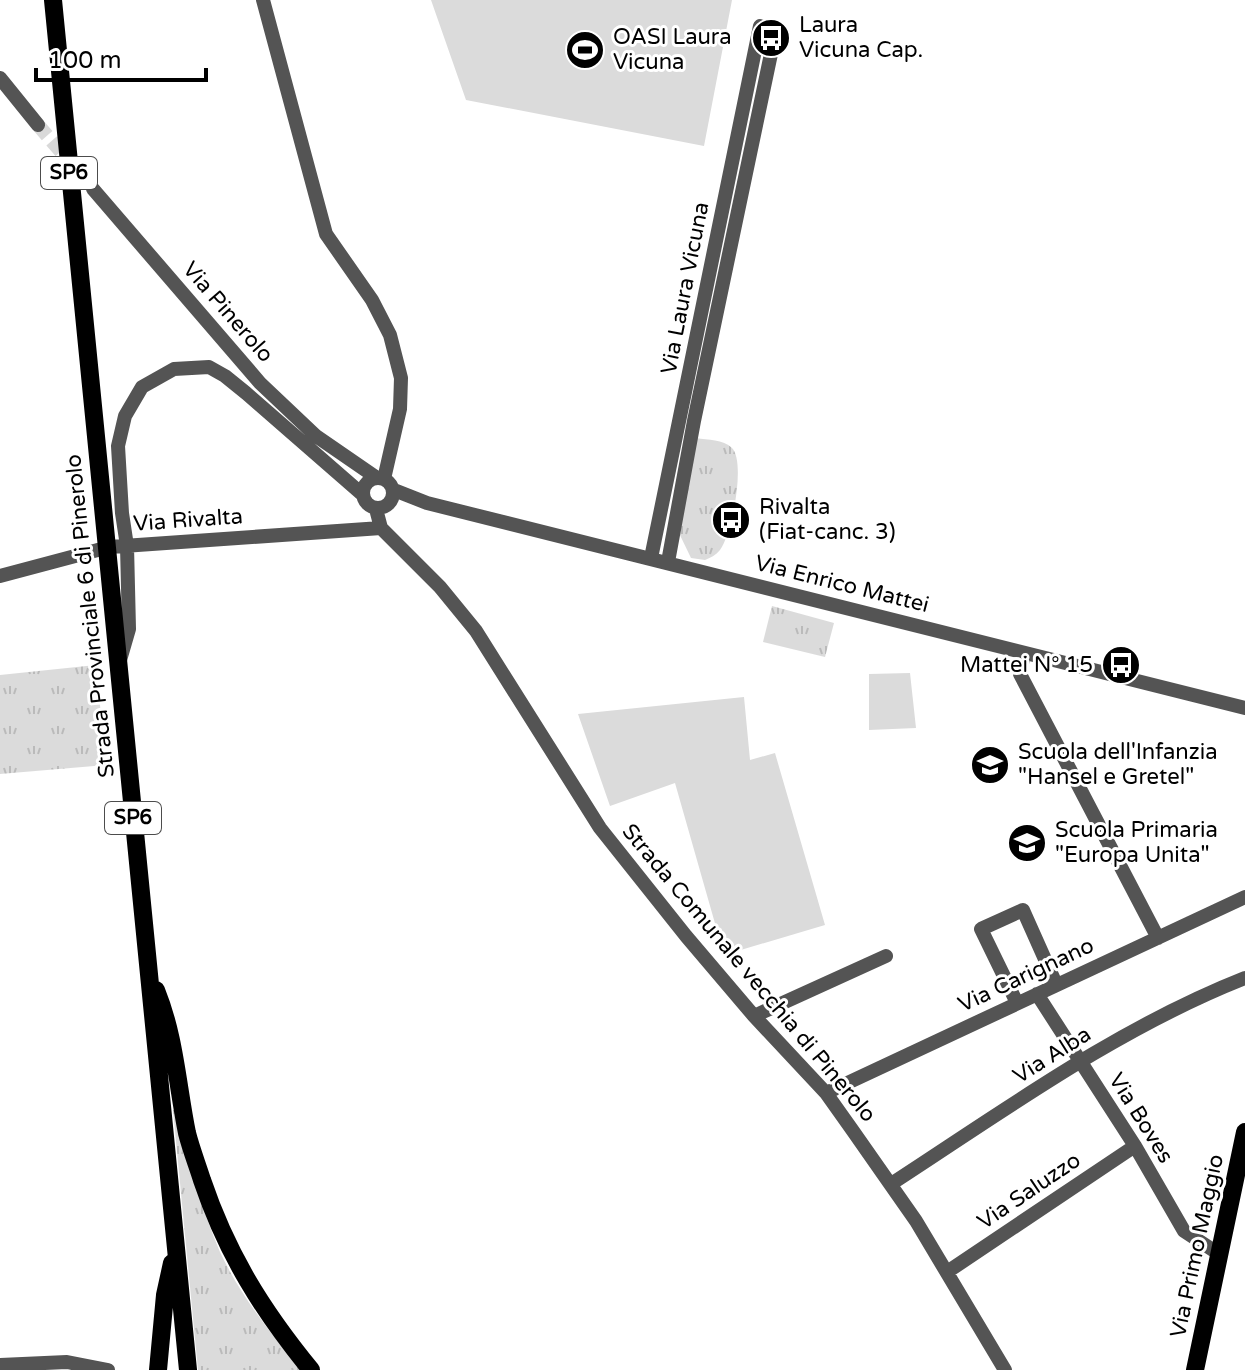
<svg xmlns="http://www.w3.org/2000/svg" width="1245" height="1370" viewBox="0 0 1245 1370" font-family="'Varela Round',sans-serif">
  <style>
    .grass { fill: url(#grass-tufts) }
    .pitch { fill: #dbdbdb }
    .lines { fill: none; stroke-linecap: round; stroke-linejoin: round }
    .minor-tunnel { stroke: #d9d9d9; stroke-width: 14; stroke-dasharray: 14 7; stroke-linecap: butt }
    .minor { stroke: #545454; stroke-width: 14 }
    .major { stroke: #000; stroke-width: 18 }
    .labels { text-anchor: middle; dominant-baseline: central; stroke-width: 6; stroke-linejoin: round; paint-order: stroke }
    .shield { fill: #fff; stroke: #4c4c4c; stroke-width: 2 }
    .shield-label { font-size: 20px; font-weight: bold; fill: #000 }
    .poi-label { font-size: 22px; fill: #000; stroke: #fff; text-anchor: start }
    .street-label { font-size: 22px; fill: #000; stroke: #fff }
  </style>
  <defs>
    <pattern id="grass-tufts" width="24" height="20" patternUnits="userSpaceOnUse" patternTransform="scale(2)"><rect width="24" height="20" fill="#dbdbdb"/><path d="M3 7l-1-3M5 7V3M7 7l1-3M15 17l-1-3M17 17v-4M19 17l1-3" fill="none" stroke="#bababa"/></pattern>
  </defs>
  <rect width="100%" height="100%" fill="#fff"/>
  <!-- grass -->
  <path class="grass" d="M696,438c12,2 27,1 36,10 14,14 0,86 -12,102 -4,5 -10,8 -15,10l-14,-2 -13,-27z
    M772,606l62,17 -9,34 -62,-15z
    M96,665l10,100 -106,9v-99z
    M176,1109c13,47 24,97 44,143 20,43 51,82 81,118h-103l-25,-260z"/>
  <!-- pitch -->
  <path class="pitch" d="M431,0h301l-28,146 -238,-46z
    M910,673l6,55 -47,2v-56z
    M744,697l6,63 25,-7 50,172 -101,30 -49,-172 -65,23 -32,-92z"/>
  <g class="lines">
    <!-- minor-tunnel -->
    <path class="minor-tunnel" d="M38,125l55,64"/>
    <!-- minor -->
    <path class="minor" d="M263,0l63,234 46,66 18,35 11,43 -1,31 -16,70
      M0,78l38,47
      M93,189l167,194 56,53 61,42
      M363 493a15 15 0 1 1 30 0a15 15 0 1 1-30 0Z
      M394,490l33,13 818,205
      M376,509l5,19 59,59 36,44 124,197 86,108 68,80 72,77 27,38 63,90 89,149
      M651,558l109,-532
      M668,562l26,-141 78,-372
      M0,576l109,-29 272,-19
      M1024,653l-4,21 138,264
      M120,660l9,-31 -2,-83 -5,-33 -4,-67 7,-30 17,-29 32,-18 35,-2 16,9 21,17 117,102
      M1037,994l98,152 49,85 35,23
      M1017,1003l-36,-74 42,-19 33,74
      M754,1016l132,-60
      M826,1093l419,-196
      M891,1184c114,-74 227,-156 354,-206
      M947,1272l188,-126
      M0,1365l67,-3 41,8"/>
    <!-- major -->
    <path class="major" d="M53,0l135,1370
      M156,990c19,47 21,93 31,143 4,16 10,31 15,47 25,74 60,130 109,190
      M158,1370l7,-75 7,-32
      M1195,1370l50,-238"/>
  </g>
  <!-- icons -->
  <defs>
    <symbol id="bus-disc" viewBox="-11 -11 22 22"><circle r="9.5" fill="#000" stroke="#fff"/><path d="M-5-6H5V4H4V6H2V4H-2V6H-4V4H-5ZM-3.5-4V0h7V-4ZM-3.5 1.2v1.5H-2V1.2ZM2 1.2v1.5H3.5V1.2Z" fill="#fff"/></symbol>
    <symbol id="stadium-disc" viewBox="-11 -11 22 22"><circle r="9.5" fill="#000" stroke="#fff"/><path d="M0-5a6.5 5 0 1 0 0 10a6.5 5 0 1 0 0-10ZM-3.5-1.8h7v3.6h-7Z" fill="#fff"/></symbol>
    <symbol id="school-disc" viewBox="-11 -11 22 22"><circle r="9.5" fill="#000" stroke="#fff"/><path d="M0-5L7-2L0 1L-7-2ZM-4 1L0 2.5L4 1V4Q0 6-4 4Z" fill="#fff"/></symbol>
  </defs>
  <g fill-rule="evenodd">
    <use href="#bus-disc" x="749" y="16" width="44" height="44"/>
    <use href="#stadium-disc" x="563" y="28" width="44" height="44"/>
    <use href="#bus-disc" x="709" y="498" width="44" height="44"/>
    <use href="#bus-disc" x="1099" y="643" width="44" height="44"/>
    <use href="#school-disc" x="968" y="743" width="44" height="44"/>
    <use href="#school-disc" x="1005" y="821" width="44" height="44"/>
  </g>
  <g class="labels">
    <!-- shield labels -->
    <g class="shield">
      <rect x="41" y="157" width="56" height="32" rx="6"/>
      <rect x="105" y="802" width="56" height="32" rx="6"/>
    </g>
    <g class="shield-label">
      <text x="69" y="173">SP6</text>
      <text x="133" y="818">SP6</text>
    </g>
    <!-- poi labels -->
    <g class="poi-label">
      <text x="799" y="25">Laura<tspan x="799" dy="25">Vicuna Cap.</tspan></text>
      <text x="613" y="37">OASI Laura<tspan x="613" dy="25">Vicuna</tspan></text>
      <text x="759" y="507">Rivalta<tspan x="759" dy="25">(Fiat-canc. 3)</tspan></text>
      <text x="1093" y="665" text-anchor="end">Mattei N° 15</text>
      <text x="1018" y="752">Scuola dell'Infanzia<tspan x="1018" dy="25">"Hansel e Gretel"</tspan></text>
      <text x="1055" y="830">Scuola Primaria<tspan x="1055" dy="25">"Europa Unita"</tspan></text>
    </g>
    <!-- street labels -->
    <g class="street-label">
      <text transform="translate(685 288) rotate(-79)">Via Laura Vicuna</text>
      <text transform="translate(228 312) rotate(49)">Via Pinerolo</text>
      <text transform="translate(188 520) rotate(-4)">Via Rivalta</text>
      <text transform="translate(842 584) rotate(14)">Via Enrico Mattei</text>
      <text transform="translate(90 616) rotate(-96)">Strada Provinciale 6 di Pinerolo</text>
      <text transform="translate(749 973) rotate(50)">Strada Comunale vecchia di Pinerolo</text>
      <text transform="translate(1026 975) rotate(-25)">Via Carignano</text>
      <text transform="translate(1052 1055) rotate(-32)">Via Alba</text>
      <text transform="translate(1141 1118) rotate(58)">Via Boves</text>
      <text transform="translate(1029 1191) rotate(-34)">Via Saluzzo</text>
      <text transform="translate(1197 1246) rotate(-78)">Via Primo Maggio</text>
    </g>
  </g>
  <!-- scale -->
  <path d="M36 68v12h170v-12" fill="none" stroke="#000000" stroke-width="4"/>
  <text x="48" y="68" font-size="24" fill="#000000" stroke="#ffffff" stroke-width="6" paint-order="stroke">100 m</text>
</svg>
